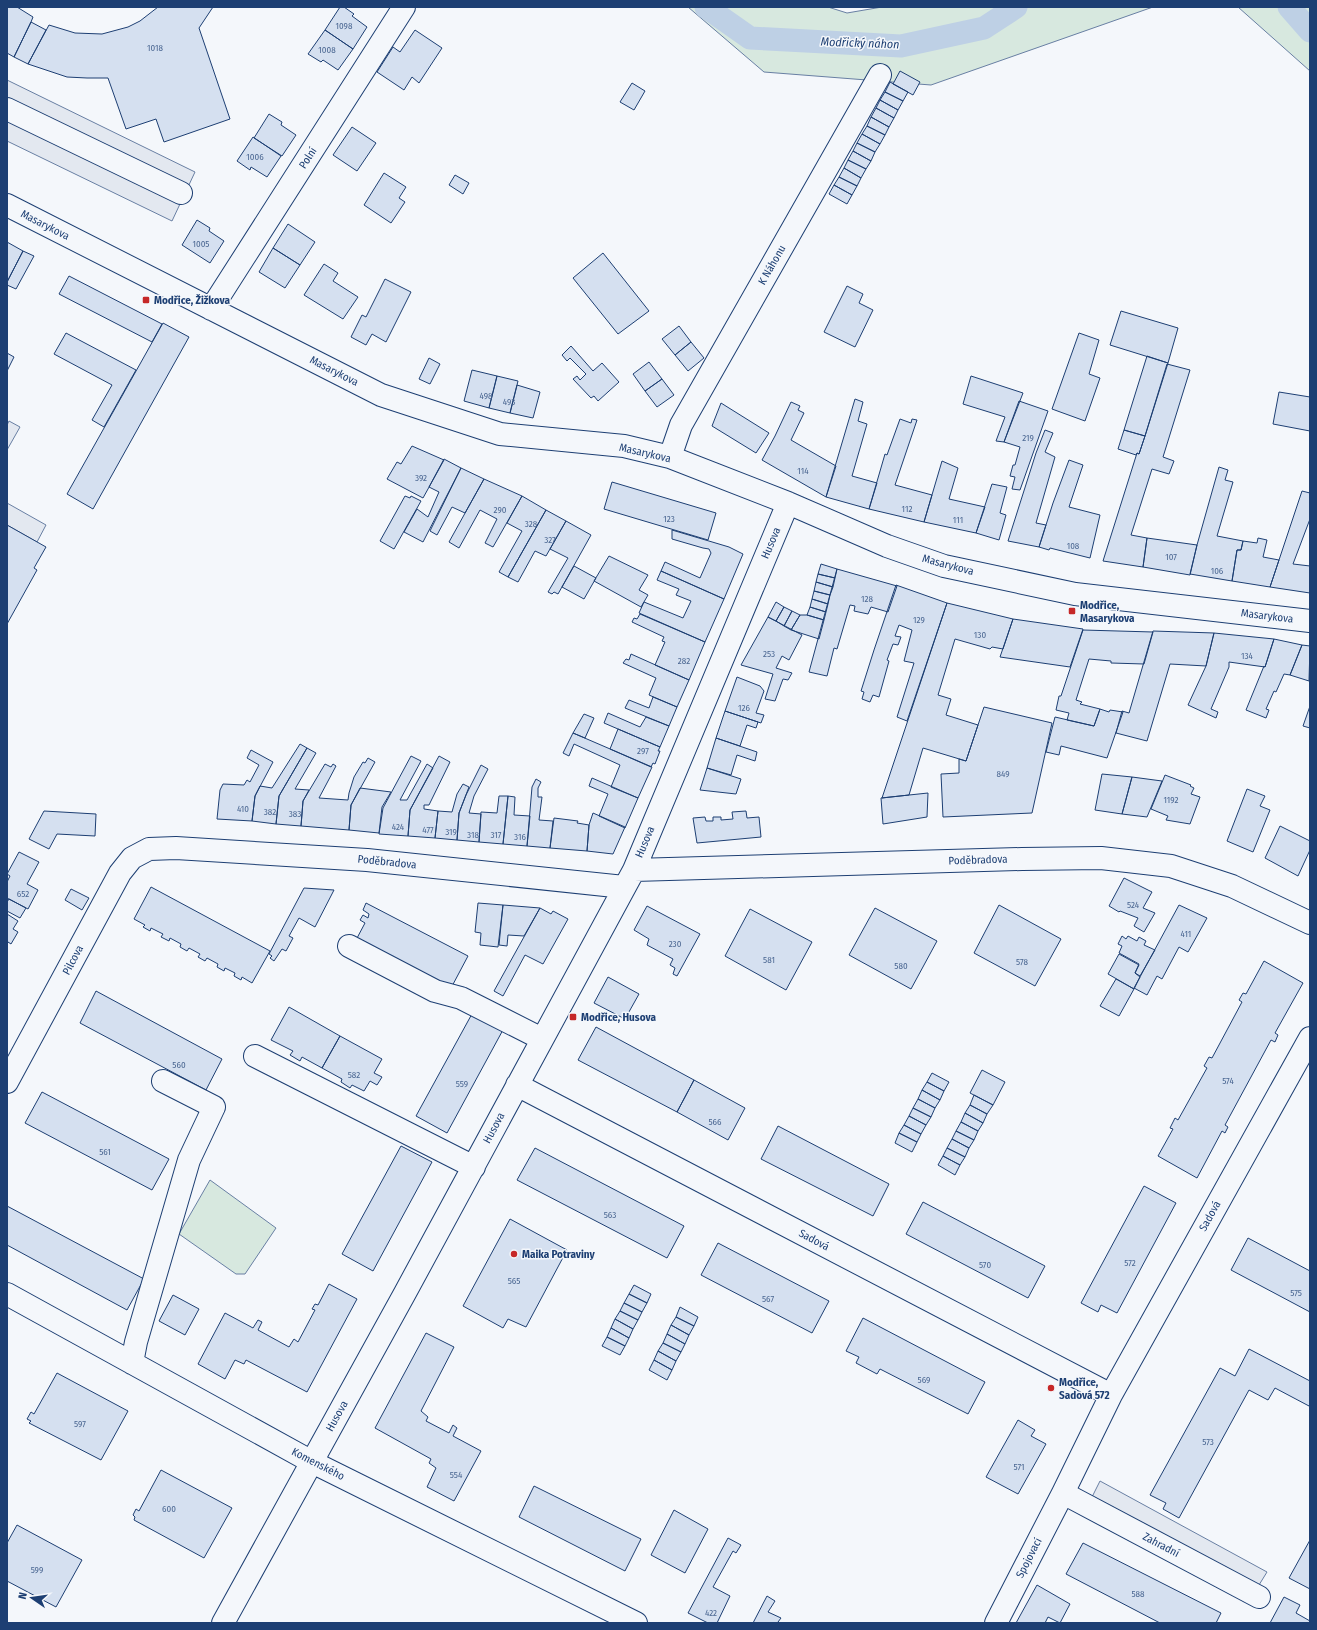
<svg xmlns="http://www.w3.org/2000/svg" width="1317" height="1630" viewBox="0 0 1317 1630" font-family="'Fira Sans Condensed',sans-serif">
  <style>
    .green { fill: #d7e8df; stroke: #687fa3 }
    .parking { fill: #e3e8f0; stroke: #687fa3 }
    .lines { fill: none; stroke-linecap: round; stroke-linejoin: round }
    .canal { stroke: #bed0e5; stroke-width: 23 }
    .building { fill: #d5e0f0; stroke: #1d3f73 }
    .minor-casing { stroke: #1d3f73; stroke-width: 24 }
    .minor { stroke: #f4f7fb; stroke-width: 22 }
    .poi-dot { fill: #c62828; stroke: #f4f7fb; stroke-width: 1.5 }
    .labels { text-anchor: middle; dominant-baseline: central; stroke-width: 3; stroke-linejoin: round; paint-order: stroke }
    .number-label { font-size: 9px; fill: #4b6792 }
    .street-label { font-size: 11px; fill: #1d3f73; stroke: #f4f7fb }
    .poi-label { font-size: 11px; font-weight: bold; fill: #1d3f73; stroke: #f4f7fb; text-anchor: start }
    .water-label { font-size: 12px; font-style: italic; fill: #1d3f73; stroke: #f4f7fb }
  </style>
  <rect width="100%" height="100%" fill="#f4f7fb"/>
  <!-- green -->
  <path class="green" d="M688,7h140l19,6 35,-6h271l-222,78 -167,-13z
    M1238,7h72v64z
    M210,1180l66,48 -31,46h-9l-57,-40z"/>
  <!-- parking -->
  <path class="parking" d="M7,80l188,92 -23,49 -165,-80z
    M9,421l11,6 -13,23v-25z
    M7,503l39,22 -9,17 -30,-17z
    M1100,1481l167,91 -8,13 -167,-88z"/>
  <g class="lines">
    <!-- canal -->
    <path class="canal" d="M706,7l44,31 151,8 83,-18 32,-21
      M1289,7l21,24"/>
  </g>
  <!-- building -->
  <path class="building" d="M7,7h10l16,10 -2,5 -17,35 -7,-4z
    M158,7h55l-14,21 31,91 -66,23 -8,-23 -30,10 -18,-51h-21l-20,-1 -39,-13 21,-39 26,8 27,1 26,-7 12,-6z
    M340,7h4l10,7 -2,2 15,11 -14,22 -28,-19z
    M31,22l15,8 -18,34 -14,-7z
    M325,30l28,19 -15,21 -15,-10 -2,2 -13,-8z
    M415,30l27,18 -23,35 -7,-6 -8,13 -27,-18 16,-25 7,5z
    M900,71l20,11 -7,13 -20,-11z
    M890,82l18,10 -5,9 -18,-9z
    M632,83l13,8 -11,19 -14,-8z
    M885,92l18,9 -5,9 -18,-10z
    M880,100l18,10 -4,8 -18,-10z
    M876,108l18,10 -5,9 -18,-10z
    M269,114l13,8 -1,3 15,10 -14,21 -28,-18z
    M871,117l18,10 -4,8 -18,-9z
    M867,126l18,9 -5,9 -18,-10z
    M352,127l24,16 -19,28 -24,-16z
    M862,134l18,10 -5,8 -18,-9z
    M253,137l28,19 -14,21 -16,-10 -1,3 -13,-9z
    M857,143l18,9 -4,9 -18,-10z
    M853,151l18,10 -5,8 -18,-9z
    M848,160l18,9 -5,9 -17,-10z
    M844,168l17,10 -4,8 -18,-9z
    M384,173l22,14 -7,11 6,4 -14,21 -27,-18z
    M455,175l14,8 -6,11 -14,-9z
    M839,177l18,9 -5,9 -18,-10z
    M834,185l18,10 -5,9 -18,-10z
    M197,220l13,8 -1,3 15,10 -14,22 -28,-18z
    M288,224l27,18 -15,23 -27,-17z
    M7,242l16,9 -16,31z
    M273,248l27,17 -15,23 -26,-16z
    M23,251l11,5 -18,33 -9,-4v-3z
    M603,253l46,58 -31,23 -45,-56z
    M324,264l14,9 -5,8 25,16 -15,22 -39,-24z
    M69,276l93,48 -10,18 -93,-48z
    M385,279l26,13 -25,50 -14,-8 -6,11 -15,-8 11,-22 4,2z
    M847,286l16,8 -4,9 14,7 -18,37 -31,-15z
    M1121,311l57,17 -10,35 -58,-18z
    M163,323l26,14 -96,172 -26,-15z
    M679,326l12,16 -16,13 -13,-16z
    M66,333l70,37 -32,57 -12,-7 20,-35 -58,-31z
    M1079,333l20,7 -10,34 11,4 -15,43 -33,-12z
    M691,342l13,16 -16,13 -13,-16z
    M571,346l22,25 9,-8 17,19 -21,19 -4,-5 -3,2 -18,-19 4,-3 3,4 6,-6 -16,-16 -3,3 -5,-6z
    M7,353l7,4 -7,14z
    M1147,356l21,7 -23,73 -21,-6z
    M429,358l11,6 -10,20 -11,-5z
    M649,362l13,17 -17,12 -12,-17z
    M1167,364l23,6 -27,87 11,4 -5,13 -17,-5 -21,66 16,3 -4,29 -40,-6 34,-108 2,1 6,-18z
    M472,370l25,6 -8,32 -25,-7z
    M497,376l21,5 -8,32 -21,-5z
    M971,376l52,17 -19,49 -8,-1 9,-24 -42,-13z
    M662,379l12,16 -17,12 -12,-16z
    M517,385l23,7 -7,26 -23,-5z
    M1279,392l31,5v34l-37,-7z
    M855,399l8,3 -5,19 9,3 -15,52 25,7 -8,26 -43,-12z
    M1019,401l29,10 -28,79 -8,-1 3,-12 -5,-1 3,-11h2l5,-18 -16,-5z
    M791,402l9,4 -2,4 6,3 -13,27 45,26 -10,31 -64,-37 13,-24z
    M721,403l48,30 -13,20 -44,-27z
    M900,419l11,4 1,-4 5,1 -22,65 37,10 -8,27 -55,-13 16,-55 2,1z
    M1045,430l8,3 -8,19 10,5 -19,66 10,2 -7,22 -31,-6 28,-88z
    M1124,430l21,6 -6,18 -2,-1 -1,2 -18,-6z
    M412,446l32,14 -21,38 -36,-19 10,-17 4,2z
    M444,459l17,9 -38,74 -19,-10 13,-23 11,8 11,-25 -10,-5z
    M1069,460l14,5 -14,42 31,8 -10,43 -40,-10 -1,2 -10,-3 14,-44z
    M942,461l16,7 -9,31 36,8 -9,26 -52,-11z
    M1219,467l9,3 -3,10 8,2 -16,54 26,5 -2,9h-4l-5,31 -42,-7 7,-29z
    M461,468l23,11 -19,34 -13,-6 -15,28 -7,-4z
    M484,479l38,17 -29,51 -8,-4 12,-24 -17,-9 -21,38 -10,-6z
    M612,482l104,31 -8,27 -104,-31z
    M992,484l15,3 -7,26 6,2 -7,25 -23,-7z
    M1302,491l8,2v26l-17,45 17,2v27l-40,-6z
    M405,496l5,2 1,-2 10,5 -27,48 -14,-8z
    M522,496l24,14 -38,67 -9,-5 23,-41 -15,-8z
    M546,510l20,11 -20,35 -11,-5 -17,31 -10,-5z
    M566,521l25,14 -33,59 -4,-2 -2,2 -4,-2 20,-34 -18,-9z
    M7,525l39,22 -12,21 3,2 -30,54z
    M672,530l57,17 14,7 -19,45 -63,-28 4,-9 35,16 11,-25 -2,-4 -6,-1 -31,-9z
    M1147,538l50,7 -7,30 -47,-8z
    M1258,538l9,2 -4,17 16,3 -9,27 -38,-6 5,-31h4l2,-9 14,2z
    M609,556l39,19 -9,15 9,5 -7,12 -47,-26z
    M821,564l16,5 -2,9 -17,-4z
    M574,566l22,12 -12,21 -22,-12z
    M837,569l60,17 -9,26 -17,-5 -3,7 -14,-3 1,-5 -5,-1 -13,44 -3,-1 -7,28 -18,-4z
    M661,571l63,28 -19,43 -66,-29 5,-11 39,16 8,-17 -15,-6 3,-6 -22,-9z
    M818,574l17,4 -2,9 -17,-5z
    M816,582l17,5 -3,8 -16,-4z
    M896,585l51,18 -40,118 -10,-4 17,-54 -10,-2 8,-31 -13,-5 -4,11 6,1 -3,8 -5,-1 -6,16 2,1 -10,36 -6,-2 -3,7 -8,-3 2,-7 -3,-1 13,-41z
    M814,591l16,4 -2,9 -16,-5z
    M812,599l16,5 -2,8 -16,-5z
    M776,602l8,5 -8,14 -8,-4z
    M947,603l66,16 -10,30 -11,-2 -2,2 -35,-10 -17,56 13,4 -5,16 32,10 -12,36 -43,-13 -14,47 -27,3z
    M784,607l8,4 -8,15 -8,-5z
    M810,607l16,5 -2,8 -17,-5z
    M792,611l8,4 -9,15 -7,-4z
    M640,614l65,28 -16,38 -34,-15 10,-23 -3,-1 2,-4 -32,-15 2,-4 3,1z
    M800,615h7l17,5 -5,19 -28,-9z
    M768,617l34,18 -13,25 -7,-4 -6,12 16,5 -4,7 -5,-1 -8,22 -10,-2 8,-25 -32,-9z
    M1013,619l70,10 -13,38 -70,-10z
    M1083,630l70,2 -9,32 -33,-1v-2l-22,-2 -13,41 6,2 -2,2 20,5 -6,17 -27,-6 2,-7 -13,-3 3,-14h2z
    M1153,631l61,2 -8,33 -36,-2 -23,77 -31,-8 6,-22 7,2z
    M1214,633l60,6 -9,28 -36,-5v5l-18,42 7,3 -2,6 -28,-13 18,-39z
    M1274,639l28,6 -12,30 -6,-1 -8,18 -2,-1 -8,18 3,1 -3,8 -20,-8 18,-44 1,1z
    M1302,645l8,1 -1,35 -19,-6z
    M631,654l58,26 -12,27 -28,-12 7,-17 -33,-15 3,-4 3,1z
    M737,677l23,9 4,5 -8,22 8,2 -3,8 -36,-12z
    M653,697l24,10 -8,19 -44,-18 4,-8 20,8z
    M1310,706v22l-7,-2z
    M984,707l68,16 -20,90 -89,4 -2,-43 18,-1v-14l7,2z
    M1100,709l9,3 1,-2 13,2 -16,46 -46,-12 -2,9 -13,-3 9,-35 39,9z
    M725,711l33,11 -2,6 -9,-3 -7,21 -24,-8z
    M608,713l32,14 6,-10 23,9 -9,21 -56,-24z
    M584,714l10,4 -9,20 -12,-5z
    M618,729l42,18 -2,4h2l-5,13 -2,-1 -2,4 -41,-18z
    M573,733l79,34 -14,31 -27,-11 9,-22 -46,-21 -5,12 -6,-3z
    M716,738l41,14 -2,9 -18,-6 -6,20 -24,-7z
    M300,744l7,4 -28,48 -3,28 -24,-3 3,-25 5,-10 12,2z
    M307,748l9,5 -21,36 14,1 -6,11 -2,25 -25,-2 3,-28z
    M251,750l22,12 -18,34 -3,25 -35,-2 3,-29 3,-6 21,1 3,-5 3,2 9,-17 -12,-7z
    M411,756l10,5 -21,39h7l20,-36 6,4 -23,42 -2,26 -29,-2 4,-26z
    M439,756l11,6 -21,43h-5v4l14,2 -3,27 -27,-2 2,-26z
    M368,758l7,4 -24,43 -2,25 -48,-4 2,-25 22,-37 6,3 2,-3 3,2 -17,32 29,2 1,-7 5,-16 9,-15 2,1z
    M481,765l7,4 -14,27 -5,17 12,1 -2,28 -22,-2 2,-27 7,-18z
    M707,768l34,11 -5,15 -36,-4z
    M1102,774l30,3 -10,37 -27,-4z
    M1165,775l26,10 -1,1 4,2 -3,6 9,3 -10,27 -24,-4 2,-4 -17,-7z
    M1132,777l30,4 -15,36 -25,-3z
    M592,778l46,20 -13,30 -26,-12 9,-22 -19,-8z
    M536,779l5,3 -3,6v9h4l-3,23 14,1 -3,27 -23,-2 5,-59z
    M463,784l6,3 -10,26 -2,27 -22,-2 3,-27 14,1 5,-18z
    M360,788l31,4 -9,15 -3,26 -30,-3 2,-25z
    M1247,789l18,7 -5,10 10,4 -17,42 -26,-11z
    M928,793l-1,24 -44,7 -2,-26z
    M499,796h9l-5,48 -24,-2 2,-30 16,1z
    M508,796l7,1 -1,18 16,1 -3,30 -24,-2z
    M44,811l52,3 -1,22 -38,-2 -8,15 -20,-10z
    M746,811l1,7 12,-1 2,20 -64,6 -4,-25 12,-1 1,4h7v-4h8v3l12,-1 -1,-7z
    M593,813l32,14 -12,27 -26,-3 2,-26z
    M554,818l24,3 -1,2 12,2 -2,26 -37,-3z
    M1280,826l30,15v9l-12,26 -33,-18z
    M19,852l20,10 -12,22 11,6 -10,19 -21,-11v-16l3,-6 -3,-2z
    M1124,878l28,14 -9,16 12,5 -11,19 -10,-6 4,-8 -18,-7 -1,1 -10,-6z
    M151,887l119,64 -18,32 -10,-6 -1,3 -7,-4 1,-3 -10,-5 -1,3 -7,-4 1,-3 -11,-6 -2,3 -7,-4 2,-3 -11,-6 -2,3 -7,-4 1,-3 -11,-6 -1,3 -8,-4 2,-3 -12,-6 -1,3 -7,-4 2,-2 -11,-6z
    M304,888l30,2 -19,37 -16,-9 -10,18 4,2 -7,13 -4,-2 -8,12 -4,-3 2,-2 -3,-2z
    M71,889l18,9 -7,12 -17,-10z
    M9,899l17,9 -6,10 -13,-7v-9z
    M366,903l102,53 -18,34 -94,-50 9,-17 -5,-3 3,-5 5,3 1,-4 -6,-4z
    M478,903l25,2 -5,42 -18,-2 1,-12 -6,-1z
    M503,905l37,3 -16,28 -16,-1 -1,11 -8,-1z
    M999,905l62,34 -26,47 -61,-33z
    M1179,905l28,13 -19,34 -9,-5 -17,32 -5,-3 -10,19 -13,-7z
    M647,906l53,28 -23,42 -4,-2 2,-6 -5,-3 3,-6 -26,-14 2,-6 -15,-9z
    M540,908l11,6 2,-3 15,8 -25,45 -18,-9 -22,41 -9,-5z
    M875,908l62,33 -26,48 -62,-34z
    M750,909l62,33 -26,48 -61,-34z
    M7,914l11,7 -5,8 5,3 -7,12 -3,-2 -1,2z
    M1122,936l4,3 2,-3 9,5 2,-4 7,4 -2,4 11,5 -15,26 -5,-3 4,-9 -20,-11 3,-7 -4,-2z
    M1119,954l20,11 -4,8 5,4 -6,12 -26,-15z
    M1264,961l39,22 -28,50 3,2 -3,7 -4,-2 -46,85 3,2 -3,6 -3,-2 -25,47 -39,-22 15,-27 -3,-1 5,-10 3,2 29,-52 -3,-2 5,-9 3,1 30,-56 -3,-2 4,-7 3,1z
    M608,977l31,17 -14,25 -31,-16z
    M1116,979l18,10 -15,27 -19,-10z
    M96,991l126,68 -16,31 -126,-67z
    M289,1007l51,29 -18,32 -20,-11 -2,4 -10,-6 3,-4 -22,-11z
    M473,1012l31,16 -57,105 -31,-17z
    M596,1027l98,53 -17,32 -99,-52z
    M340,1036l42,23 -8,14 8,4 -5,8 -7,-4 -6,10 -12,-6 -2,3 -9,-6 1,-3 -20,-11z
    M982,1070l23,12 -12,23 -23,-12z
    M932,1073l17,9 -5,9 -17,-9z
    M694,1080l51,28 -17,32 -51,-28z
    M927,1082l17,9 -4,9 -18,-10z
    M922,1090l18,10 -5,8 -17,-9z
    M42,1092l127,67 -17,31 -127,-67z
    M974,1095l19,10 -6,9 -17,-9z
    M918,1099l17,9 -4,9 -18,-9z
    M970,1105l17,9 -4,9 -18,-10z
    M913,1108l18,9 -5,8 -17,-9z
    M965,1113l18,10 -5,8 -17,-9z
    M909,1116l17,9 -5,9 -17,-9z
    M961,1122l17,9 -4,9 -18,-9z
    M904,1125l17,9 -4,8 -18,-9z
    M778,1126l111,58 -16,32 -112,-57z
    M956,1131l18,9 -5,8 -17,-9z
    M899,1133l18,9 -5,10 -17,-9z
    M952,1139l17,9 -4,9 -18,-9z
    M401,1146l31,16 -59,109 -31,-17z
    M535,1148l149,78 -17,32 -150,-78z
    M947,1148l18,9 -5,8 -17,-9z
    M943,1156l17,9 -5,10 -17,-10z
    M1144,1186l32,17 -59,110 -16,-8 -3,7 -17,-9z
    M923,1202l122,64 -17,32 -122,-64z
    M7,1206l137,73 -17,31 -120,-65z
    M510,1219l57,31 -41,77 -18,-8 -5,9 -40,-22z
    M1248,1238l62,33v41l-79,-42z
    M718,1243l111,58 -17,32 -111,-58z
    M329,1284l28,15 -50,93 -61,-32 -2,4 -9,-4 -10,19 -27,-15 27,-51 28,15 5,-8 4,2 -4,8 31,17 5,-8 4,3 17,-32 -3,-1 3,-5 3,1z
    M634,1285l17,9 -4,9 -18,-9z
    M629,1294l18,9 -5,9 -18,-9z
    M173,1295l26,14 -14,26 -26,-14z
    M624,1303l18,9 -4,8 -18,-9z
    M680,1307l18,10 -4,9 -18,-9z
    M620,1311l18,9 -5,9 -18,-10z
    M676,1317l18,9 -5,9 -18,-10z
    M863,1318l122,64 -17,32 -88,-45 -3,5 -21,-11 3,-6 -13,-6z
    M615,1319l18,10 -4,9 -18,-10z
    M671,1325l18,10 -4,9 -18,-10z
    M611,1328l18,10 -4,8 -18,-9z
    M426,1333l28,14 -33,64 7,6 -2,4 23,12 4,-8 4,3 -4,8 28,15 -27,50 -27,-14 9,-19 -7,-5 2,-4 -56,-31z
    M667,1334l18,10 -4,8 -18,-9z
    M607,1337l18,9 -5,9 -18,-9z
    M663,1343l18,9 -5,9 -18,-10z
    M1249,1349l61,32v23l-1,2 -34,-18 -7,12 -19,-10 -70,128 -16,-9 3,-6 -16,-8 70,-127 15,8z
    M658,1351l18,10 -4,9 -18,-10z
    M654,1360l18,10 -5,10 -18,-10z
    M57,1373l71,38 -27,49 -72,-37 2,-2 -4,-2 4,-7 3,2z
    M1018,1420l17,10 -4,6 15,8 -28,50 -32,-17z
    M161,1470l71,38 -28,50 -70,-38 1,-3 -2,-2 3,-6 3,2z
    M534,1486l107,53 -16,32 -106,-54z
    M674,1510l34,19 -23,44 -34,-18z
    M17,1525l65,35 -26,47 -49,-26v-38z
    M728,1538l13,7 -5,8 -3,-2 -20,36 17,9 -13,27h-9l-20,-10z
    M1310,1540v49l-21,-11z
    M1083,1543l138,70 -5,10h-56l-94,-49z
    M1037,1585l33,19 -10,19 -12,-6 -3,6h-29z
    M767,1596l8,5 -7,11 13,6 -3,4 2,1h-27z
    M1284,1597l16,8 -4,8 14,8v2h-40z"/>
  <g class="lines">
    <defs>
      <path id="minor" d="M7,109l174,84
        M7,205l374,190 119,39 124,12 46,11 118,46 99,43 57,20 131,28 235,27
        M211,309l193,-302
        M670,457l11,-32 199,-350
        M634,870l388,-11 79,-1 70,8 61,20 78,37
        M349,946l86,45 26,7 81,41
        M255,1056l219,111
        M7,1082l113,-209 12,-15 17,-9 27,-1 191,12 257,27
        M517,1085l594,310
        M7,1294l305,168 324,161
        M132,1363l4,-21 53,-182 25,-53 -51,-26
        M1063,1493l196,104
        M223,1623l182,-330 229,-423 154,-367
        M996,1623l67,-130 48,-98 199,-357"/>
    </defs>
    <!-- minor casing -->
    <use href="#minor" class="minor-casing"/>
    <!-- minor -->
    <use href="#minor" class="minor"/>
  </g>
  <!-- markers -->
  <g class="poi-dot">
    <rect x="142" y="296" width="8" height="8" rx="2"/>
    <rect x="1068" y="607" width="8" height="8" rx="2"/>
    <rect x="569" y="1013" width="8" height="8" rx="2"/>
    <circle cx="514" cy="1254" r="4"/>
    <circle cx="1051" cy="1388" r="4"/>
  </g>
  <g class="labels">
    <!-- number labels -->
    <g class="number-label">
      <text x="344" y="26">1098</text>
      <text x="155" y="48">1018</text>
      <text x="327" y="50">1008</text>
      <text x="255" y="157">1006</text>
      <text x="201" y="244">1005</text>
      <text x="486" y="396">498</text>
      <text x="509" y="402">493</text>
      <text x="1028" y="438">219</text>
      <text x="803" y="471">114</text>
      <text x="421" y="478">392</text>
      <text x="907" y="509">112</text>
      <text x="500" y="510">290</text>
      <text x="669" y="519">123</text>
      <text x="958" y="520">111</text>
      <text x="531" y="524">328</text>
      <text x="550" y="540">327</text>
      <text x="1073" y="546">108</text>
      <text x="1171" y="557">107</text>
      <text x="1217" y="571">106</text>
      <text x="867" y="599">128</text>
      <text x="919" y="620">129</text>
      <text x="980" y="635">130</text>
      <text x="769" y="654">253</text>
      <text x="1247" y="656">134</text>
      <text x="684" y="661">282</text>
      <text x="744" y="708">126</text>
      <text x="643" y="751">297</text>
      <text x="1003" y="774">849</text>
      <text x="1171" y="800">1192</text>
      <text x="243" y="809">410</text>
      <text x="270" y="812">382</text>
      <text x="295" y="814">383</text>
      <text x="398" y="827">424</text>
      <text x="428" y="830">477</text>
      <text x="451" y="832">319</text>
      <text x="473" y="835">318</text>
      <text x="496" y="835">317</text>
      <text x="520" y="837">316</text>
      <text x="23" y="894">652</text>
      <text x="1133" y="905">524</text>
      <text x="1186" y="934">411</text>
      <text x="675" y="944">230</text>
      <text x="769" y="960">581</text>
      <text x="1022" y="962">578</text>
      <text x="901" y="966">580</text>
      <text x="179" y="1065">560</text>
      <text x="354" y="1075">582</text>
      <text x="1228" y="1081">574</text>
      <text x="462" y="1084">559</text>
      <text x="715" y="1122">566</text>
      <text x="105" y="1152">561</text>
      <text x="610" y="1215">563</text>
      <text x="1130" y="1263">572</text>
      <text x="985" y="1265">570</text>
      <text x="514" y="1281">565</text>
      <text x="1296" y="1293">575</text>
      <text x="768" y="1299">567</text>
      <text x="924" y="1380">569</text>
      <text x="80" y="1424">597</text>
      <text x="1208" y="1442">573</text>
      <text x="1019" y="1467">571</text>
      <text x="456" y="1475">554</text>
      <text x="169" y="1509">600</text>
      <text x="37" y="1570">599</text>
      <text x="1138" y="1594">588</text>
      <text x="711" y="1613">422</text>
    </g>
    <!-- street labels -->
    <g class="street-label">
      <text transform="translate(308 158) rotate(-57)">Polní</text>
      <text transform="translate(45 225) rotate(27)">Masarykova</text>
      <text transform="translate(772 265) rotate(-60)">K Náhonu</text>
      <text transform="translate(334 371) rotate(27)">Masarykova</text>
      <text transform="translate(645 453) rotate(13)">Masarykova</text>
      <text transform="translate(771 543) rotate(-67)">Husova</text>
      <text transform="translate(948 565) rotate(15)">Masarykova</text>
      <text transform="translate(1267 616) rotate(7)">Masarykova</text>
      <text transform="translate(645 842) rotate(-67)">Husova</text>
      <text transform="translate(978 860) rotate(-2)">Poděbradova</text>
      <text transform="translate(387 862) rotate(6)">Poděbradova</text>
      <text transform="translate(73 960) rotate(-62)">Pilcova</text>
      <text transform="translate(494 1128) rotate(-62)">Husova</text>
      <text transform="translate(1210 1216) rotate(-61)">Sadová</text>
      <text transform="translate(814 1240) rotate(28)">Sadová</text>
      <text transform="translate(337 1416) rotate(-61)">Husova</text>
      <text transform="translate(318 1464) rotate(27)">Komenského</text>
      <text transform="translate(1161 1545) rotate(28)">Zahradní</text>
      <text transform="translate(1029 1558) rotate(-63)">Spojovací</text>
    </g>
    <!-- poi labels -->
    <g class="poi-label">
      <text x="154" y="300">Modřice, Žižkova</text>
      <text x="1080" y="605">Modřice,<tspan x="1080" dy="13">Masarykova</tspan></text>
      <text x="581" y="1017">Modřice, Husova</text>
      <text x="522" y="1254">Maika Potraviny</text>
      <text x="1059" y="1382">Modřice,<tspan x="1059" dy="13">Sadová 572</tspan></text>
    </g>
    <!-- water labels -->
    <g class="water-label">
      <text transform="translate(860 43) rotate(2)">Modřický náhon</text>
    </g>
  </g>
  <!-- border -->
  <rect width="1317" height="1630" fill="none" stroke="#1d3f73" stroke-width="16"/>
  <!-- north arrow -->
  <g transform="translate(32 1598) rotate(283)" stroke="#f4f7fb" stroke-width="3" paint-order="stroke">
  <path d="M0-3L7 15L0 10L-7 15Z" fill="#1d3f73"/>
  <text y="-6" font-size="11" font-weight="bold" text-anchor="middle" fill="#1d3f73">N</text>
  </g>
</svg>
